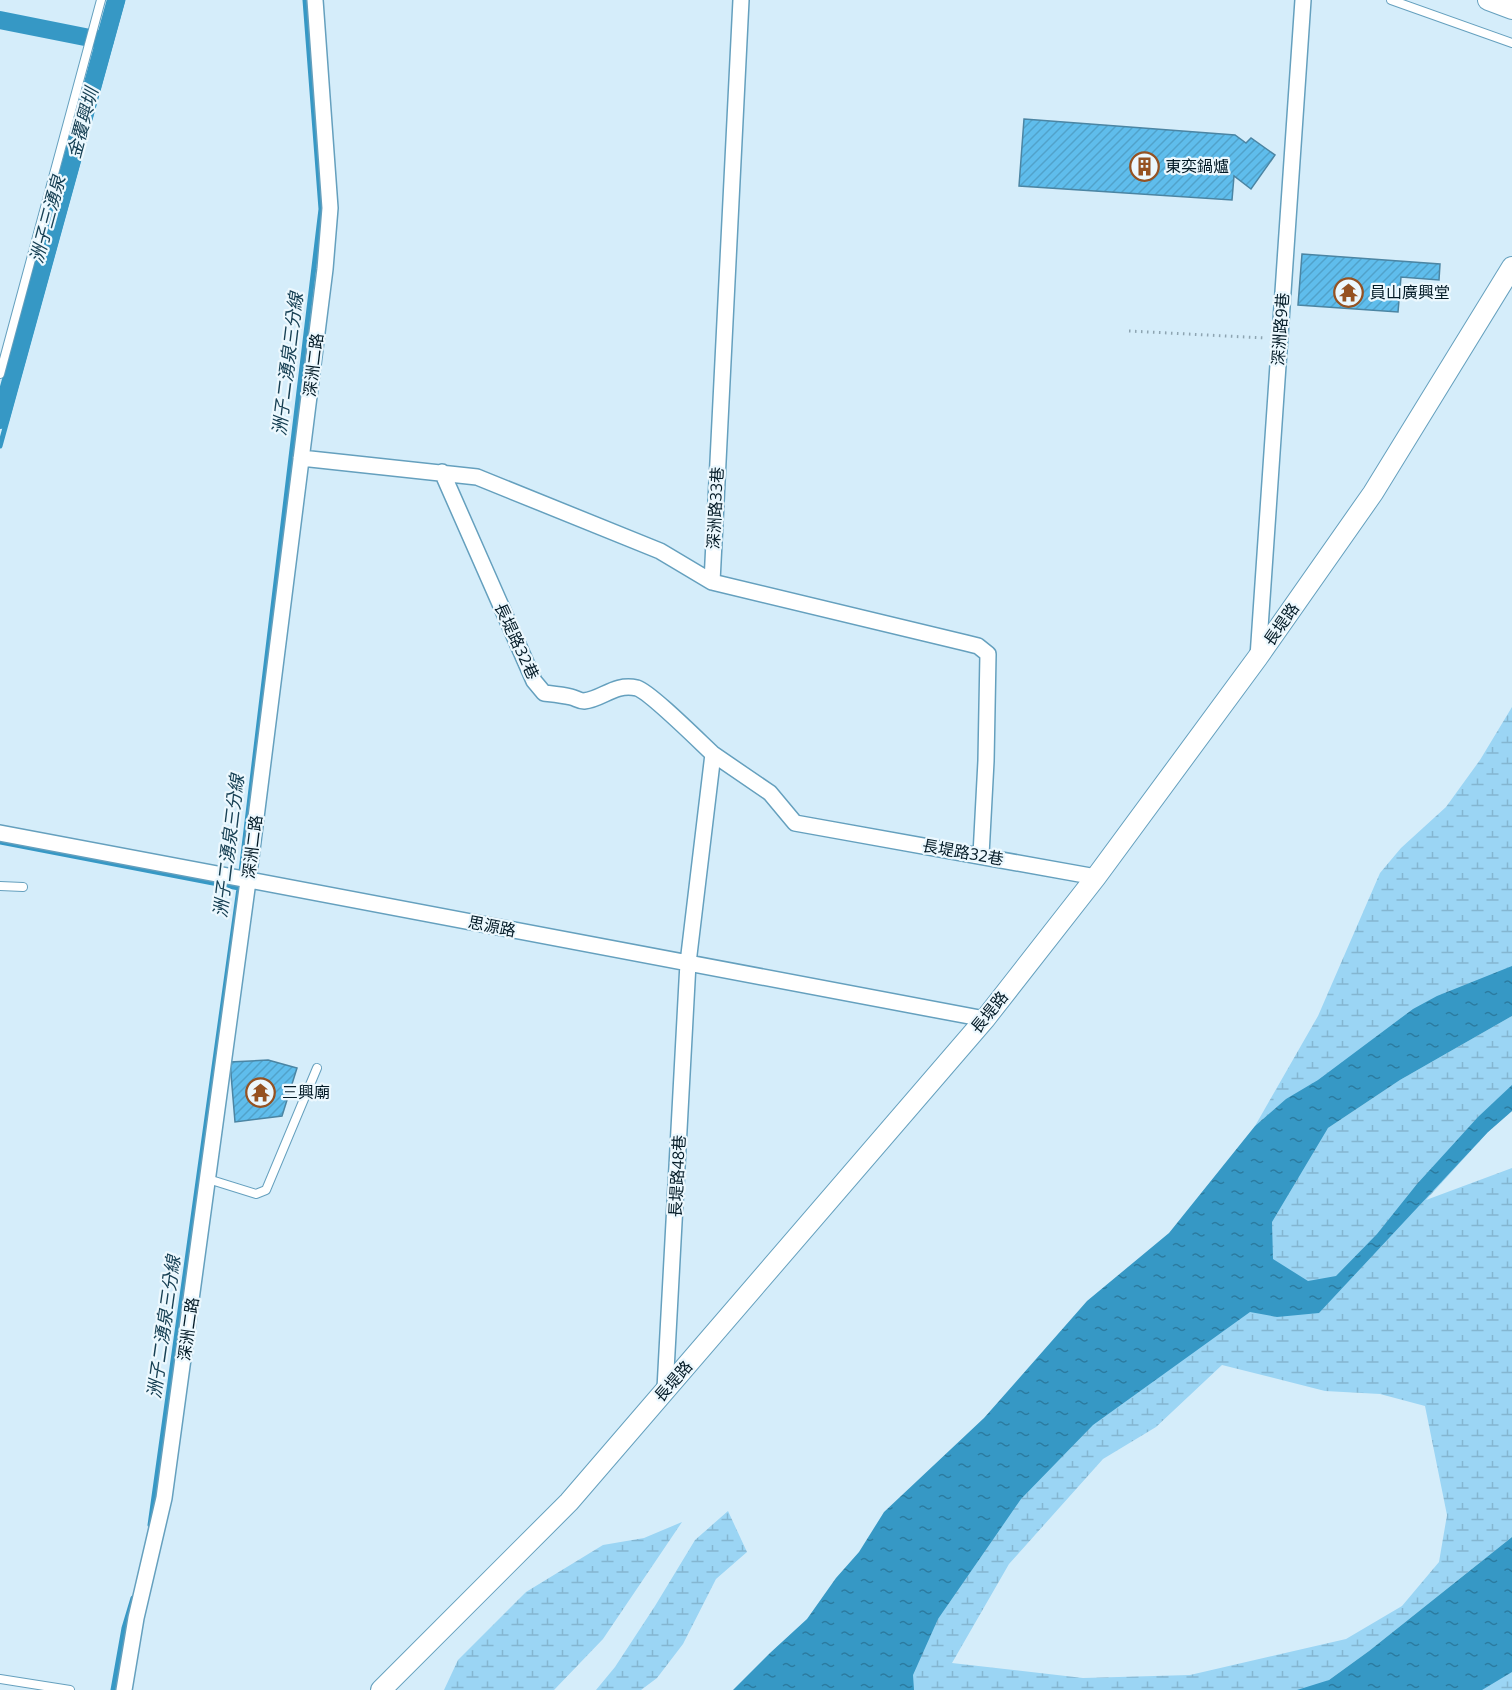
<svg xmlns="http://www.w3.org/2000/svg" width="1512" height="1690" viewBox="0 0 1512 1690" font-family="'Open Sans','Noto Sans TC',sans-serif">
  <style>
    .wetland { fill: url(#wetland-marsh); fill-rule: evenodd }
    .water { fill: url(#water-ripples) }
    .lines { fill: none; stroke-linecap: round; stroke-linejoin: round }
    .stream { stroke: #3698c5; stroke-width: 5 }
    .canal { stroke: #3698c5; stroke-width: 18 }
    .building { fill: url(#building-hatch); stroke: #4b85a3; stroke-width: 1.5 }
    .service-casing { stroke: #65a0be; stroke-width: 10 }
    .minor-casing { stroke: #65a0be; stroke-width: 18 }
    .tertiary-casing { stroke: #65a0be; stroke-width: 22 }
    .path { stroke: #8da4b1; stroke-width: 3; stroke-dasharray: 1.5 4.5; stroke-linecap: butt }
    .service { stroke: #fff; stroke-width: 8 }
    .minor { stroke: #fff; stroke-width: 15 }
    .tertiary { stroke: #fff; stroke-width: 20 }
    .labels { text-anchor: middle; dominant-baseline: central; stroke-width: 4.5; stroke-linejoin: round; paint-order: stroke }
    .poi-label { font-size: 16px; fill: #021925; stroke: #ecf8fe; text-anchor: start }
    .street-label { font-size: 16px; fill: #021925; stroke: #ecf8fe }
    .water-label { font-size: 18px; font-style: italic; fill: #174054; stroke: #ecf8fe }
  </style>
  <defs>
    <pattern id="wetland-marsh" width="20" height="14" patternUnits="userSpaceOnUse" patternTransform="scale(1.5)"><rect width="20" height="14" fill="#9bd5f4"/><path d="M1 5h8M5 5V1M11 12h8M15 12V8" fill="none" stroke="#84b6d1"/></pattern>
    <pattern id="water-ripples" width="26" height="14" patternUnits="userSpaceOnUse" patternTransform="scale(1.5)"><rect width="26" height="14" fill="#3698c5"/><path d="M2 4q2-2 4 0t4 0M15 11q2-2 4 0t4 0" fill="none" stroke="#2b7ba0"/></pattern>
    <pattern id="building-hatch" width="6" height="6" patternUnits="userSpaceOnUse" patternTransform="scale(1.5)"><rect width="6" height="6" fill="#5fbdec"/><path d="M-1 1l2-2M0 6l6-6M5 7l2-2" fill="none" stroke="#51a2ca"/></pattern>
  </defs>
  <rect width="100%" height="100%" fill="#d5edfa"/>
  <!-- wetland -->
  <path class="wetland" d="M1512,707v281l-257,138 63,-110 62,-143 21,-25 45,-41 34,-47z
    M1512,1016v95l-24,21 -62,68 86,-32v369l-143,114 -40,29 -20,10h-534l553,-562 72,-48zM1222,1365l103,26 55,3 45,12 22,109 -8,47 -37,44 -56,33 -156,36 -107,3 -131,-15 57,-99 94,-105 53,-32z
    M728,1511l19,41 -31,27 -33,65 -26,34 -16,12h-45l19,-23 40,-61 40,-66z
    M682,1522l-79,117 -49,51h-110l14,-30 68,-68 77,-47 41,-7z
    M1512,1658v32h-58z"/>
  <!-- water -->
  <path class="water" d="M1512,966v50l-112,64 -72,48 -56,94 1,37 35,22 28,-5 41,-42 40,-50 61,-67 34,-32v26l-24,21 -169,181 -42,4 -27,-5 -157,113 -72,74 -83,120 -25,56 1,15h-181l37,-37 37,-34 29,-41 23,-26 25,-40 100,-94 103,-117 82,-68 86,-107 31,-27 32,-19 95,-71 24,-13z
    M1512,1537v135l-30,18h-185l32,-10 40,-29z"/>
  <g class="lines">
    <!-- stream -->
    <path class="stream" d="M0,446l123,-446
      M0,842l239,46
      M150,1525l89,-637 82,-679 -16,-209
      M113,1690l11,-62 9,-30"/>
    <!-- canal -->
    <path class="canal" d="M0,20l105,21
      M0,420l116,-420"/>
  </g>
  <!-- building -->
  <path class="building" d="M1024,119l211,16 11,8 5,-5 24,17 -24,34 -17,-13 -2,24 -213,-14z
    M1302,254l138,10 -1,16 -38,-3 -3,35 -100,-7z
    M268,1060l29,8 -15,48 -47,6 -5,-60z"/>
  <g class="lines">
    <defs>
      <path id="service" d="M1391,0l121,43
        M0,374l101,-374
        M0,886l23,1
        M208,1179l48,15 10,-4 51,-122
        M0,1679l70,11"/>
      <path id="minor" d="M301,458l176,19 183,74 52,31 29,-582
        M442,472l92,209 10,12c8,1 18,2 27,4 5,1 8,4 13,4 19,-2 30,-18 53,-13 13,4 63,54 76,66
        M712,582l254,61 12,3 10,8 -2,107 -5,94
        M1258,657l45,-657
        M0,833l985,186
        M665,1389l23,-426 25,-209 57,39 25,30 301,54
        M124,1690l12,-72 28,-120 84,-617 77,-612 5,-61 -15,-208"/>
      <path id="tertiary" d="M1488,0l24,9
        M381,1690l188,-188 416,-483 111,-142 162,-220 115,-164 139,-226"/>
    </defs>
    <!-- service casing -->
    <use href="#service" class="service-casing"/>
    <!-- minor casing -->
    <use href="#minor" class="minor-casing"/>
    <!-- tertiary casing -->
    <use href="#tertiary" class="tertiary-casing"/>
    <!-- path -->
    <path class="path" d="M1129,331l136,7"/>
    <!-- service -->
    <use href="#service" class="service"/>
    <!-- minor -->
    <use href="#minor" class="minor"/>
    <!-- tertiary -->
    <use href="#tertiary" class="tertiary"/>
  </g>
  <!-- icons -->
  <defs>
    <symbol id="building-ring" viewBox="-11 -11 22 22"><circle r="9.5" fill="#ecf8fe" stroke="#955222" stroke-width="1.5"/><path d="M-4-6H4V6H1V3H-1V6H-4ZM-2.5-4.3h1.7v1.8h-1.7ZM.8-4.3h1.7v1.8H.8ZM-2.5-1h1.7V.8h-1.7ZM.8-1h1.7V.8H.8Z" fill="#955222"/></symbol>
    <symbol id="temple-ring" viewBox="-11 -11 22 22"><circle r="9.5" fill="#ecf8fe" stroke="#955222" stroke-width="1.5"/><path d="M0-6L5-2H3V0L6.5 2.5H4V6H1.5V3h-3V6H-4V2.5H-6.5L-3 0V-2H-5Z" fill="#955222"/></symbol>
  </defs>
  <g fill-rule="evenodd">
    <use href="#building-ring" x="1128" y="150" width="33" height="33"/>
    <use href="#temple-ring" x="1332" y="276" width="33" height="33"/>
    <use href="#temple-ring" x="244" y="1076" width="33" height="33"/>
  </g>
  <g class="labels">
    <!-- poi labels -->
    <g class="poi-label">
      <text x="1165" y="166">東奕鍋爐</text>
      <text x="1370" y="292">員山廣興堂</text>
      <text x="282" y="1092">三興廟</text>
    </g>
    <!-- street labels -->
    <g class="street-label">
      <text transform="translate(1280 329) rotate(-86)">深洲路9巷</text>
      <text transform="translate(313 365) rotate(-83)">深洲二路</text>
      <text transform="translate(715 508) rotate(-87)">深洲路33巷</text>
      <text transform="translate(1281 624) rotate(-55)">長堤路</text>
      <text transform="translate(517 641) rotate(65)">長堤路32巷</text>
      <text transform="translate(252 847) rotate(-83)">深洲二路</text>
      <text transform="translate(963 852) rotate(10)">長堤路32巷</text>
      <text transform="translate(492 926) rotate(11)">思源路</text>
      <text transform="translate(989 1012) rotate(-51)">長堤路</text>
      <text transform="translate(677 1176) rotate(-87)">長堤路48巷</text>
      <text transform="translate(188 1329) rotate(-82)">深洲二路</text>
      <text transform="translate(673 1381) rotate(-49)">長堤路</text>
    </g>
    <!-- water labels -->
    <g class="water-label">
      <text transform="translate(82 123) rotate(-75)">金覆興圳</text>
      <text transform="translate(47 219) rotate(-75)">洲子三湧泉</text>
      <text transform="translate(287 364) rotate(-83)">洲子二湧泉三分線</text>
      <text transform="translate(228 846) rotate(-83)">洲子二湧泉三分線</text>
      <text transform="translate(163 1327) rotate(-82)">洲子二湧泉三分線</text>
    </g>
  </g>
</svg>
